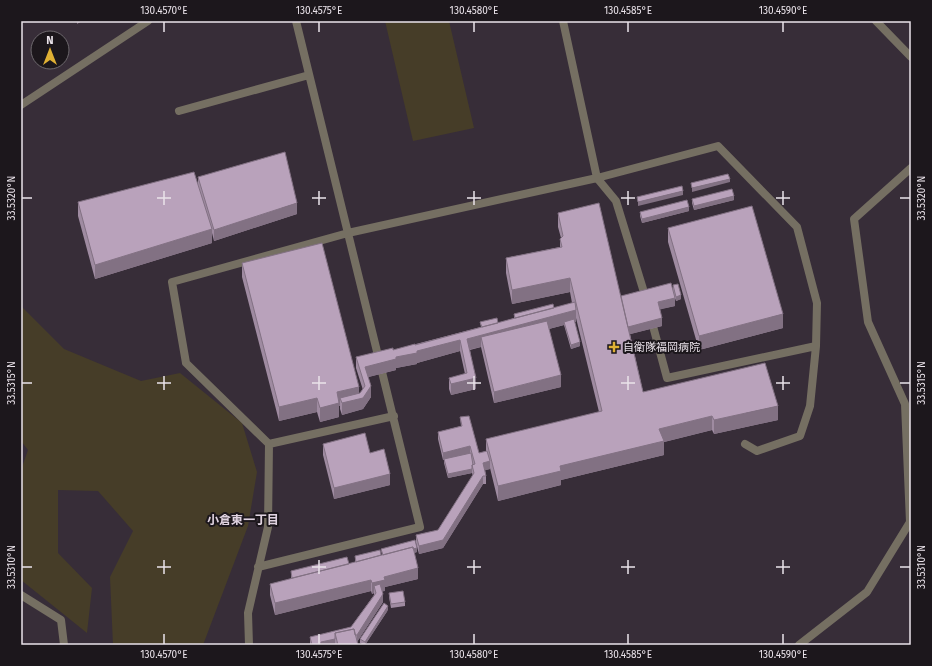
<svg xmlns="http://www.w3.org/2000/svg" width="932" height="666" viewBox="0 0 932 666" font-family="'Fira Sans','Noto Sans JP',sans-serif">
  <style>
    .green { fill: #463d28 }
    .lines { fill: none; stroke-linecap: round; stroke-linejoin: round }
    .service { stroke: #756f62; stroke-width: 8 }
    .minor { stroke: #756f62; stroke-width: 8 }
    .tertiary { stroke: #756f62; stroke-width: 8 }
    .wall { fill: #9f8ba1 }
    .shaded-wall { fill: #827183 }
    .building { fill: #b9a2bb; stroke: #827183 }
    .ticks { fill: none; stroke: #eae3ea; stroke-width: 1.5 }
    .poi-dot { fill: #dfb034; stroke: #1c171c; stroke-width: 1.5 }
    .labels { text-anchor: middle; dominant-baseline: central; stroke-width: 4; stroke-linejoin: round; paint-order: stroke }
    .poi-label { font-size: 11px; fill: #eae3ea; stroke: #1c171c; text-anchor: start }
    .neighbourhood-label { font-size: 12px; font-weight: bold; fill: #e0d3e1; stroke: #1c171c }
    .neatline { fill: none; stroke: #eae3ea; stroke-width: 1.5 }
    .ticks-label { font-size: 10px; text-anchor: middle; fill: #eae3ea }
  </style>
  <rect width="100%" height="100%" fill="#372d38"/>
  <!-- green -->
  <path class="green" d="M385,21h64l25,107 -61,13z
    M21,306l43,43 77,32 39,-8 62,50 15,49 -9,54 -45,119h-90l-3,-68 23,-46 -35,-40 -40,-1v63l34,35 -5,45 -66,-53v-110l7,-20 -7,-9z"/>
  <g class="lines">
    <!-- service -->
    <path class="service" d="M179,111l130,-36
      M718,146l79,81 20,76 -1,43 -149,32 -24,-89 -27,-88 -19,-23z
      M269,444l125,-28
      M745,444l12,7 43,-15 10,-30 6,-60
      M258,567l162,-40 -124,-506
      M249,645l-1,-32 20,-86 1,-83 -83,-81 -14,-81 176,-49 249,-55 -34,-157"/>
    <!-- minor -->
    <path class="minor" d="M876,21l35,36
      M21,595l40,25 3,25
      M799,645l68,-53 43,-70 -5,-118 -37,-82 -14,-103 57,-51"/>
    <!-- tertiary -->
    <path class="tertiary" d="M21,105l127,-84"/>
  </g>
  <!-- wall -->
  <path class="wall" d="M198,177l99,37 -83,27 -2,-8v10l-117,36 -17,-63v-14l120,-19z
    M692,199l42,1 -40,10 -2,-7z
    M689,211l-47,12 -2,-7v-4z
    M558,213l63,83 52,-7v-4l8,14 -5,2 -1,-3v8l-15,3 2,17 -32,8 13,58 135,28 -64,14 -2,-4 -48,12v13l-103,25v5l-63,16 -8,-33v1l-5,1 1,6v8h-3l-40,64 -24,6 -3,-11v-8l22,-5 35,-54 -1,-3 -24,5 -4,-15v-3h-1l-5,-21v-7l23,-6 -1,-9 19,36 7,-2v-12l113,-27 -23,-94v4h-2l6,24 -9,3 -7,-24 -15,4 12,58 -67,16 -13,-56 -11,3 6,39 -25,6 -2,-6v-11l16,-4 -5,-23 -43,12v1l-21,4v2l-28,7 3,20 -8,12 -21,6 -2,-6v-3h-1v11l-19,5 -3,-10 -38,9 -37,-144v-14l117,130h1l3,-3 -7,-22v-11l37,-7 88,-23 -1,-5 18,1 16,-5v-4l40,-6 18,-5 -2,-11 -58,12 -6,-31v-15l54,-11v-8l1,-1 -3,-11z
    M668,228l115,100 -84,22 -31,-108z
    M323,444l47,9 20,32 -56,14 -11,-44z
    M381,549l36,3 -3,1 4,26 -33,8v4h-3l1,11 -26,40 1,3h-48v-8l41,-10 23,-32v-2l-2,1 -1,-3 -96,24 -5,-20v-11l21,-5v-8l58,-7 6,-2v-6l27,-1z
    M389,593l16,9v4l-14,2 -2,-11z
    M388,610l-23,35h-1l-4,-2v-4z"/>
  <!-- shaded-wall -->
  <path class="shaded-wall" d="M77,21h5l-5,3z
    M730,179v3l-38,10v-4z
    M683,191v4l-45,11v-4z
    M734,196v4l-40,10v-4z
    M297,203v11l-83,27v-11z
    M689,207v4l-47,12v-4z
    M212,229v14l-117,36v-14z
    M570,278v14l-58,12v-14z
    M681,295v4l-5,2v-4z
    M675,298v8l-17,4v-8z
    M576,310v12l-11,2 -1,-2v3l-81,21 -2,-9v10l-14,3v-11z
    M783,314v14l-84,22v-14z
    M662,318v8l-35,9v-8z
    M460,340v11l-43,12v1l-21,4v2l-31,8v-11l52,-16z
    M580,342v4l-9,3v-4z
    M561,375v12l-67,16v-11z
    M476,378v11l-25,6v-11z
    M371,386v11l-8,12 -21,6v-12l-2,-5v8h-1v11l-19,5v-14l17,-16 22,-5v12z
    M317,398v14l-38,9v-14z
    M778,406v14l-64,14v-14z
    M712,416v14l-48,12v13l-103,25v5l-63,16v-15l62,-20 99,-37z
    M470,446v8l-27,6v-7z
    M490,461v8l-7,2v-8z
    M472,469v4l-24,5v-4z
    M390,474v11l-56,14v-11z
    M483,476v8l-40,64 -24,6v-8l24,-6z
    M417,548v4l-34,9v-4z
    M418,568v11l-33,8v4l-9,2 -2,-7v7l-2,1v-11l12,-6z
    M371,580v11l-96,24v-12z
    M383,594v8l-26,40v-7z
    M388,606v4l-23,35v-3z
    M335,639v6h-14v-3z"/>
  <!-- building -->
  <path class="building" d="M285,152l12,51 -83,27 -16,-53z
    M194,172l18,57 -117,36 -17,-63z
    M728,174l2,5 -38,9 -1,-5z
    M682,186l1,5 -45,11 -1,-5z
    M732,189l2,7 -40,10 -2,-7z
    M687,200l2,7 -47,12 -2,-7z
    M599,203l44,189 122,-29 13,43 -64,14 -2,-4 -53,13 5,12 -104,25 1,5 -63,15 -12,-47 116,-28 -32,-133 -58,12 -6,-32 56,-11 -2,-8 3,-3 -5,-23z
    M752,206l31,108 -84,22 -31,-108z
    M322,243l37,144 -22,5 2,11 -19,5 -3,-10 -38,9 -37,-144z
    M671,283l4,15 -17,4 4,16 -34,9 -7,-31z
    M678,284l3,11 -5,2 -3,-12z
    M575,302l1,8 -109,29 9,39 -25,6 -2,-6 18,-5 -7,-33 -43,11v2l-21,4v2l-31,8 6,19 -8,12 -21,5 -2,-5 20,-5 5,-7 -9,-29 37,-9v2l22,-6v1z
    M553,304l1,4 -39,10 -1,-4z
    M497,318l1,5 -16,4 -2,-5z
    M574,319l6,23 -9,3 -7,-23z
    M547,321l14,54 -67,17 -13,-55z
    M469,416l10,37 8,-2 3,10 -7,2 3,13h-3l-40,64 -24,6 -3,-11 22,-5 36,-57 -2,-8 3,-1 -5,-18 -27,7 -5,-21 24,-6 -2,-9z
    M365,433l5,20 14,-4 6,25 -56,14 -11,-44z
    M471,453l2,12h-1v4l-24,5 -4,-15z
    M415,540l2,8 -4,1v-2l-30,8 -2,-6z
    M413,547l5,21 -34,9 1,3 -13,3 -1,-3 -96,23 -5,-19z
    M380,550l1,5 -25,7 -1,-6z
    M347,557l2,7 -57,14 -1,-7z
    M380,584l3,10 -26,41h-2l-1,-6 -19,4v6l-14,3v3h-9l-2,-8 41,-10 25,-34 -2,-7z
    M403,591l2,11 -14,2 -2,-11z
    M384,603l4,3 -23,36 -5,-3z
    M354,629l4,16h-20l-3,-12z"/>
  <!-- ticks -->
  <path class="ticks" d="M164,22v10M319,22v10M474,22v10M628,22v10M783,22v10M164,191v14M319,191v14M474,191v14M628,191v14M783,191v14M22,198h10M157,198h14M312,198h14M467,198h14M621,198h14M776,198h14M900,198h10M164,376v14M319,376v14M474,376v14M628,376v14M783,376v14M22,383h10M157,383h14M312,383h14M467,383h14M621,383h14M776,383h14M900,383h10M164,560v14M319,560v14M474,560v14M628,560v14M783,560v14M22,567h10M157,567h14M312,567h14M467,567h14M621,567h14M776,567h14M900,567h10M164,634v10M319,634v10M474,634v10M628,634v10M783,634v10"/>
  <!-- markers -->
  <path class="poi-dot" d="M612 341h4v4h4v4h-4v4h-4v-4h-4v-4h4z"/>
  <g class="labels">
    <!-- poi labels -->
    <g class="poi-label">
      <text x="623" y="347">自衛隊福岡病院</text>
    </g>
    <!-- neighbourhood labels -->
    <g class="neighbourhood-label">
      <text x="243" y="520">小倉東一丁目</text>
    </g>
  </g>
  <!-- border -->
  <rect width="932" height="666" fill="none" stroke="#1c171c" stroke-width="44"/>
  <!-- north arrow -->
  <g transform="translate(50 50)"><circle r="19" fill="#1c171c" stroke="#6e696e"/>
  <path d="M0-3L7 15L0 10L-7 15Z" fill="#dfb034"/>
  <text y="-6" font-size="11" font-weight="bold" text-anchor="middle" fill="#eae3ea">N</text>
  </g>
  <rect x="22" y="22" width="888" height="622" class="neatline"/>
  <g class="ticks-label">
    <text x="164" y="14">130.4570°E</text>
    <text x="319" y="14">130.4575°E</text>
    <text x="474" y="14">130.4580°E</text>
    <text x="628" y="14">130.4585°E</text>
    <text x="783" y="14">130.4590°E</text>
    <text transform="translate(11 198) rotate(-90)" y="4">33.5320°N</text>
    <text transform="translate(921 198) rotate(-90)" y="4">33.5320°N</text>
    <text transform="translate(11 383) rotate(-90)" y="4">33.5315°N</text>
    <text transform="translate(921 383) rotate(-90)" y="4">33.5315°N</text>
    <text transform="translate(11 567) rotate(-90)" y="4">33.5310°N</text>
    <text transform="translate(921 567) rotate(-90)" y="4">33.5310°N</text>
    <text x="164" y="658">130.4570°E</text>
    <text x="319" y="658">130.4575°E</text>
    <text x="474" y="658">130.4580°E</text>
    <text x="628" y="658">130.4585°E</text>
    <text x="783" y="658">130.4590°E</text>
  </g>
</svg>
